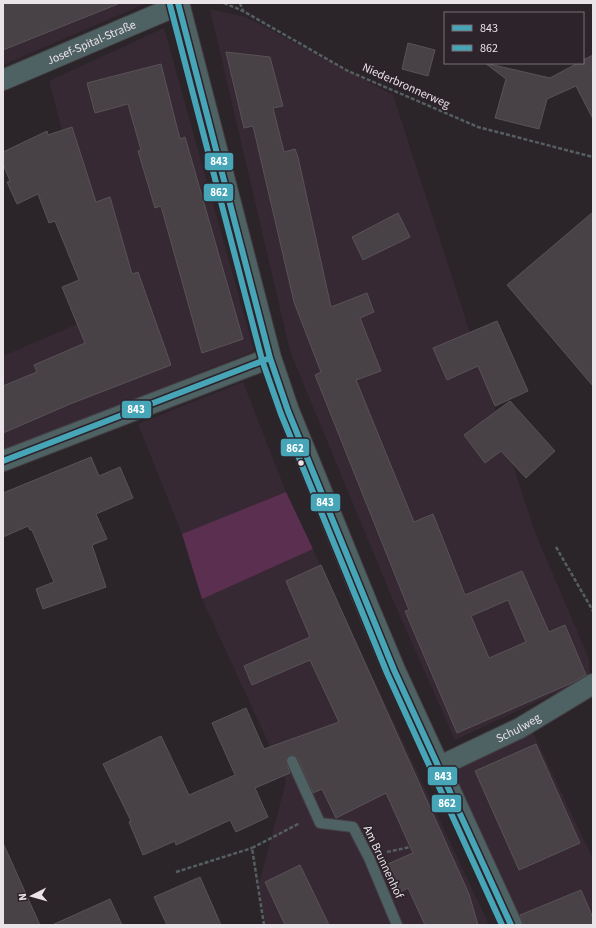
<svg xmlns="http://www.w3.org/2000/svg" width="596" height="928" viewBox="0 0 596 928" font-family="'Source Sans 3',sans-serif">
  <style>
    .built { fill: #372933 }
    .green { fill: #5a2f4f }
    .building { fill: #484246; stroke: #585357; fill-rule: evenodd }
    .lines { fill: none; stroke-linecap: round; stroke-linejoin: round }
    .service-casing { stroke: #454044; stroke-width: 12 }
    .minor-casing { stroke: #454044; stroke-width: 22 }
    .tertiary-casing { stroke: #454044; stroke-width: 24 }
    .path { stroke: #555f61; stroke-width: 2.5; stroke-dasharray: 4 2; stroke-linecap: butt }
    .service { stroke: #4e6163; stroke-width: 10 }
    .minor { stroke: #4e6163; stroke-width: 20 }
    .tertiary { stroke: #4e6163; stroke-width: 22 }
    .bus-1-casing { stroke: #2d232a; stroke-width: 9 }
    .bus-2-casing { stroke: #2d232a; stroke-width: 9 }
    .bus-1 { stroke: #46a6b8; stroke-width: 6 }
    .bus-2 { stroke: #46a6b8; stroke-width: 6 }
    .bus-dot { fill: #eae3e8; stroke: #2d232a; stroke-width: 1.5 }
    .labels { text-anchor: middle; dominant-baseline: central; stroke-width: 3.5; stroke-linejoin: round; paint-order: stroke }
    .street-label { font-size: 12px; fill: #eae3e8; stroke: #2d232a }
    .line-badge { stroke: #2d232a; stroke-width: 1.5 }
    .badge-label { font-size: 11px; text-anchor: middle; font-weight: bold; fill: #fff }
  </style>
  <rect width="100%" height="100%" fill="#2b2529"/>
  <!-- built -->
  <path class="built" d="M3,3h144l-144,62z
    M210,9l36,8 147,78 141,435 55,129 1,18 -135,63 -65,-147 -100,-242z
    M164,28l90,323 -251,100v-95l107,-46 -61,-229z
    M243,382l43,110 203,433h-224l-6,-41 27,-103 -84,-182 -20,-65 -44,-110z
    M532,731l61,128v66h-75l-68,-155z"/>
  <!-- green -->
  <path class="green" d="M286,492l27,57 -111,50 -20,-65z"/>
  <!-- building -->
  <path class="building" d="M3,3h114l1,1 -115,46z
    M408,43l27,7 -7,26 -26,-7z
    M226,52l44,5 13,49 -10,2 11,44 11,-3 3,8 33,150 36,-14 7,19 -14,6 21,53 -25,9 58,142 19,-8 32,81 57,-24 27,61 16,-7 21,50 -12,7 -117,51 -52,-122 4,-1 -94,-235 6,-3 -27,-70 -41,-176 -9,2zM508,600l18,42 -37,16 -18,-42z
    M593,55v64l-17,-33 -29,13 -8,30 -44,-11 11,-39 -21,-16 65,15 28,-15h5v-3z
    M161,64l19,75 5,-2 58,202 -41,14 -41,-147 -6,2 -17,-57 3,-1 -13,-46 -33,9 -8,-30z
    M72,127l24,75 14,-5 22,77 6,-2 33,93 -101,39 -67,29v-47l34,-14 -3,-7 51,-22 -23,-56 17,-7 -24,-59 -6,2 -11,-29 -21,10 -10,-22 3,-1 -7,-17v-12l44,-21 1,4z
    M593,212v174l-86,-101z
    M398,213l12,24 -47,23 -11,-23z
    M497,321l31,70 -33,15 -17,-40 -31,14 -14,-32z
    M510,401l45,50 -29,27 -25,-27 -16,12 -21,-28z
    M91,457l8,19 21,-9 13,31 -37,16 11,25 -15,6 14,42 -63,22 -7,-20 18,-7 -22,-52h-2l-2,-4 -25,11v-44z
    M321,565l148,329 9,31h-53l-17,-37 -14,7 -13,-28 32,-14 -27,-60 -50,25 -14,-29 -9,4 -15,-35 -5,-3h-3l-4,6 4,12 -35,15 13,29 -32,15 -6,-12 -54,25 -1,-4 -32,14 -14,-33 2,-1 -28,-57 58,-28 28,59 46,-20 -23,-52 34,-15 18,41 75,-27 -29,-62 -58,25 -8,-19 66,-29 -24,-56z
    M536,744l44,99 -61,27 -44,-99z
    M3,843l37,82h-37z
    M300,865l19,39 10,21h-44l-20,-43z
    M200,877l21,48h-54l-13,-28z
    M581,890l12,28v7h-70l-3,-10z
    M110,899l12,26h-70z"/>
  <g class="lines">
    <defs>
      <path id="service" d="M292,761l28,62 33,4 16,31 28,67"/>
      <g id="minor">
        <path id="s1" d="M3,80l176,-75"/>
        <path d="M3,461l267,-103"/>
        <path id="s2" d="M440,766l80,-38 73,-44"/>
      </g>
      <path id="tertiary" d="M178,3l92,355 18,53 80,197 26,62 117,255"/>
    </defs>
    <!-- service casing -->
    <use href="#service" class="service-casing"/>
    <!-- minor casing -->
    <use href="#minor" class="minor-casing"/>
    <!-- tertiary casing -->
    <use href="#tertiary" class="tertiary-casing"/>
    <!-- path -->
    <path class="path" d="M224,3l19,8 105,60 130,56 115,30
      M240,3l3,8
      M556,547l37,64
      M387,852l23,-5
      M176,872l76,-24
      M264,925l-12,-77 48,-25"/>
    <!-- service -->
    <use href="#service" class="service"/>
    <!-- minor -->
    <use href="#minor" class="minor"/>
    <!-- tertiary -->
    <use href="#tertiary" class="tertiary"/>
    <defs>
      <path id="bus-1" d="M178,3l92,355 18,53 106,259 117,255
        M3,461l267,-103"/>
      <path id="bus-2" d="M170,5l92,355 19,54 106,259 115,252"/>
    </defs>
    <!-- bus-1 casing -->
    <use href="#bus-1" class="bus-1-casing"/>
    <!-- bus-2 casing -->
    <use href="#bus-2" class="bus-2-casing"/>
    <!-- bus-1 -->
    <use href="#bus-1" class="bus-1"/>
    <!-- bus-2 -->
    <use href="#bus-2" class="bus-2"/>
  </g>
  <!-- markers -->
  <circle class="bus-dot" cx="301" cy="463" r="3.5"/>
  <g class="labels">
    <!-- street labels -->
    <g class="street-label">
      <text stroke="none"><textPath href="#s1" startOffset="96">Josef-Spital-Straße</textPath></text>
      <text transform="translate(406 86) rotate(24)">Niederbronnerweg</text>
      <text stroke="none"><textPath href="#s2" startOffset="87">Schulweg</textPath></text>
      <text transform="translate(383 862) rotate(65)">Am Brunnenhof</text>
    </g>
  </g>
  <g class="line-badge">
    <rect x="204" y="152" width="30" height="19" rx="4" fill="#46a6b8"/>
    <rect x="203" y="183" width="31" height="19" rx="4" fill="#46a6b8"/>
    <rect x="121" y="400" width="31" height="19" rx="4" fill="#46a6b8"/>
    <rect x="280" y="438" width="30" height="19" rx="4" fill="#46a6b8"/>
    <rect x="310" y="493" width="31" height="19" rx="4" fill="#46a6b8"/>
    <rect x="427" y="766" width="31" height="20" rx="4" fill="#46a6b8"/>
    <rect x="431" y="794" width="31" height="19" rx="4" fill="#46a6b8"/>
  </g>
  <g class="badge-label">
    <text x="219" y="165">843</text>
    <text x="219" y="196">862</text>
    <text x="136" y="413">843</text>
    <text x="295" y="452">862</text>
    <text x="325" y="506">843</text>
    <text x="443" y="780">843</text>
    <text x="447" y="807">862</text>
  </g>
  <!-- border -->
  <rect width="596" height="928" fill="none" stroke="#eae3e8" stroke-width="8"/>
  <!-- legend -->
  <rect x="444" y="12" width="140" height="52" fill="#2d232a" stroke="#797076"/>
  <rect x="452" y="25" width="20" height="6" fill="#46a6b8" stroke="#797076"/>
  <text x="480" y="32" font-size="12" fill="#eae3e8">843</text>
  <rect x="452" y="45" width="20" height="6" fill="#46a6b8" stroke="#797076"/>
  <text x="480" y="52" font-size="12" fill="#eae3e8">862</text>
  <!-- north arrow -->
  <g transform="translate(32 896) rotate(264)" stroke="#2d232a" stroke-width="3" paint-order="stroke">
  <path d="M0-3L7 15L0 10L-7 15Z" fill="#eae3e8"/>
  <text y="-6" font-size="11" font-weight="bold" text-anchor="middle" fill="#eae3e8">N</text>
  </g>
</svg>
